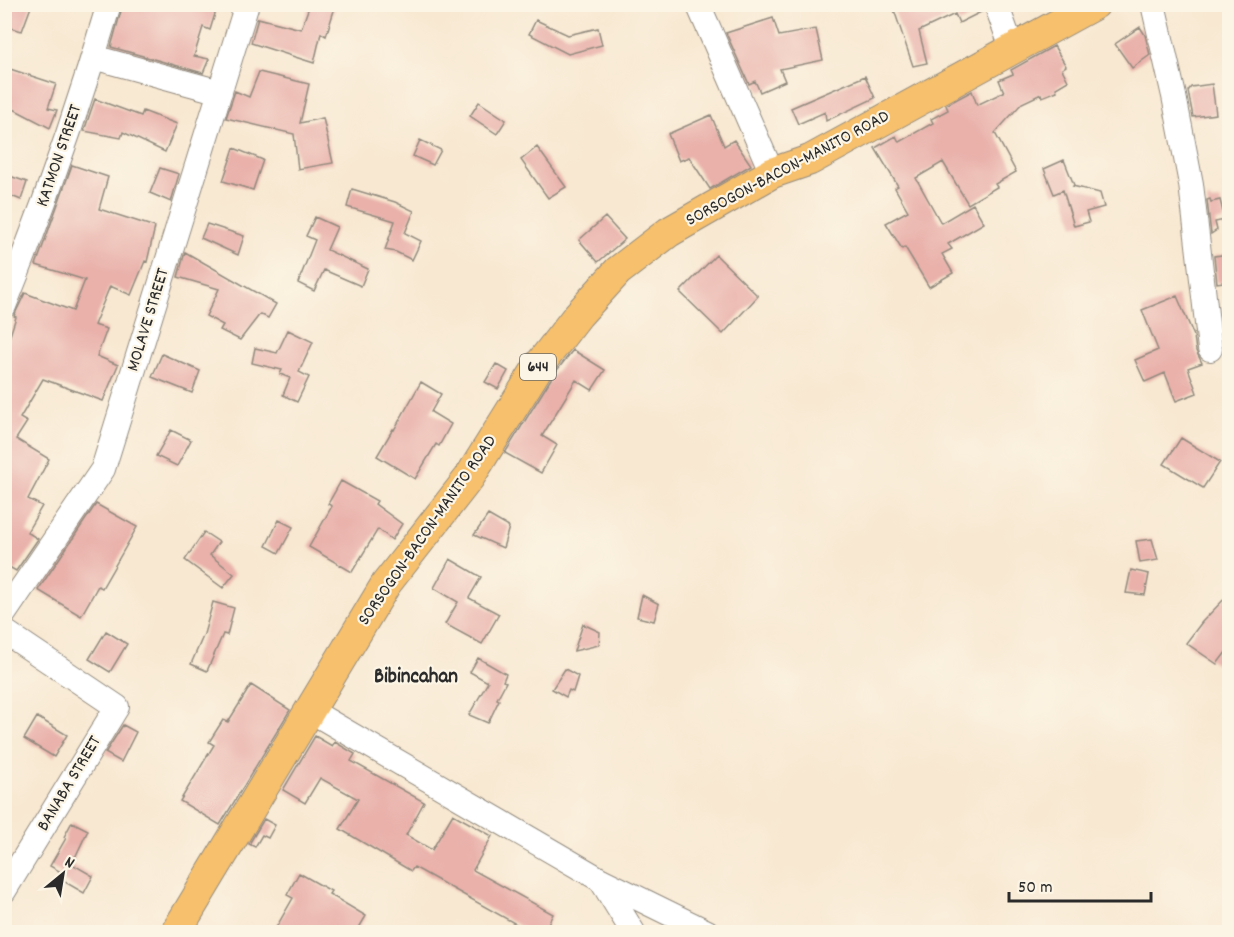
<svg xmlns="http://www.w3.org/2000/svg" width="1234" height="937" viewBox="0 0 1234 937" font-family="Dekko,sans-serif">
  <style>
    .building { fill: #e9b1aa }
    .lines { fill: none; stroke-linecap: round; stroke-linejoin: round }
    .minor-casing { stroke: #928a7e; stroke-width: 26 }
    .major-casing { stroke: #928a7e; stroke-width: 32 }
    .minor { stroke: #fff; stroke-width: 24 }
    .major { stroke: #f7c06c; stroke-width: 30 }
    .labels { text-anchor: middle; dominant-baseline: central; stroke-width: 4.5; stroke-linejoin: round; paint-order: stroke }
    .shield { fill: #fcf5e5; stroke: #6a6863; stroke-width: 1.5 }
    .shield-label { font-size: 16px; font-weight: bold; fill: #2b2b2b }
    .street-label { font-size: 18px; fill: #2b2b2b; stroke: #fcf5e5 }
    .quarter-label { font-size: 21px; font-weight: bold; fill: #2b2b2b; stroke: #fcf5e5 }
  </style>
  <rect width="100%" height="100%" fill="#fcf5e5"/>
  <filter id="ink" filterUnits="userSpaceOnUse"><feTurbulence type="fractalNoise" baseFrequency=".0167" numOctaves="2"/><feDisplacementMap in="SourceGraphic" scale="12" xChannelSelector="R" yChannelSelector="G"/><feConvolveMatrix kernelMatrix="1 2 1 2 8 2 1 2 1" color-interpolation-filters="sRGB"/></filter>
  <filter id="wash" filterUnits="userSpaceOnUse"><feTurbulence type="fractalNoise" baseFrequency=".008" numOctaves="4" result="noise"/><feDisplacementMap in="SourceGraphic" scale="24" xChannelSelector="R" yChannelSelector="G"/><feGaussianBlur stdDeviation="1.35" result="paint"/><feColorMatrix in="noise" values="0 0 0 0 0 0 0 0 0 0 0 0 0 0 0 0 0 1.4 0 .05"/><feComposite in="paint" operator="in"/></filter>
  <g filter="url(#wash)">
    <rect width="100%" height="100%" fill="#f8e8d1"/>
    <g id="blocks">
      <!-- building -->
      <path class="building" d="M4,4h28l-10,27 -18,-5z
        M123,4h95l-8,26 -7,-3 -9,29 15,3 -6,14 -92,-26z
        M310,4h26l-10,32 -5,-3 -7,30 -63,-20 7,-25 43,11z
        M892,4h90l1,7 -24,12 -4,-9 -36,17 8,32 -14,3z
        M773,18l6,18 37,-7 7,31 -43,9 5,12 -25,11 -5,-11 -6,3 -23,-51z
        M536,20l32,15 30,-7 4,17 -34,9 -39,-20z
        M1140,27l5,8 5,20 -18,13 -17,-24z
        M1054,46l12,20 -4,3 6,12 -12,7 1,3 -15,6 -1,-3 -19,9 -27,30 21,39 -21,12 2,3 -29,17 -25,-42 -27,16 25,45 32,-19 11,19 -36,21 4,5 -10,5 11,19 -24,14 -24,-40 -3,2 -16,-26 22,-12 -13,-23 3,-2 -23,-38 21,-12 3,6 34,-19 -2,-4 17,-9 -2,-5 26,-14 5,14 27,-13 -5,-12 14,-6 -2,-4z
        M4,67l52,17 -8,24 9,2 -7,18 -46,-24z
        M259,72l50,12 -9,39 23,-5 10,45 -35,6 -4,-35 -68,-16 9,-27 14,6z
        M865,76l10,22 -49,23 -1,-9 -27,12 -7,-16z
        M1212,84l4,30 -23,3 -5,-26 3,-4z
        M95,99l46,17 2,-5 34,13 -12,28 -42,-20 -2,6 -37,-7z
        M479,102l27,18 -9,14 -27,-18z
        M711,115l13,31 10,-6 17,25 -41,24 -21,-32 -10,4 -11,-27z
        M420,140l21,10 -8,15 -20,-9z
        M537,147l29,40 -18,11 -27,-38z
        M234,148l29,12 -10,30 -30,-9z
        M1064,160l10,25 -1,1 27,7 4,14 -18,5 3,10 -15,4 -11,-36 -9,4 -10,-25z
        M72,165l36,12 -9,32 56,18 -8,35 -2,-1 -14,34 -21,-9 -16,39 13,4 -10,27 21,9 -15,36 -60,-22 -23,39 7,4 -11,17 33,20 -21,40 14,7 -15,26 11,7 -22,32 -12,-7v-210l12,-37 -2,-1 11,-23 48,18 12,-31 -49,-15z
        M160,168l19,6 -8,28 -21,-9z
        M4,174l23,8 -6,18 -17,-7z
        M352,189l43,13 19,9 -9,22 16,8 -9,19 -16,-8 -11,-2 10,-29 -48,-14z
        M1210,199l1,3 9,-2 5,20 -10,2 2,8 -6,4 -4,-34z
        M315,217l22,10 -10,23 41,19 -7,17 -37,-16 -10,21 -16,-8 17,-43 -9,-4z
        M605,217l20,22 -27,23 -19,-22z
        M207,224l37,12 -6,19 -37,-17z
        M185,252l91,52 -8,14 -8,-4 -20,26 -20,-10 3,-5 -17,-9 13,-27 -41,-12z
        M1230,254v27l-13,2 -3,-27z
        M716,255l42,41 -35,38 -43,-42z
        M1177,296l17,40 2,15 6,12 -14,5 9,25 -21,8 -11,-28 -20,9 -10,-22 23,-10 -16,-40z
        M288,330l25,12 -14,30 10,5 -12,25 -14,-7 7,-17 -10,-4 2,-4 -30,-7 3,-15 22,5z
        M573,350l32,20 -13,20 -16,-10 -34,56 15,9 -16,28 -36,-20 49,-79z
        M162,354l38,17 -8,22 -40,-16z
        M496,364l12,7 -10,18 -13,-7z
        M421,382l20,12 -10,18 20,12 -12,22 -3,-2 -21,35 -38,-23 16,-27 1,1z
        M171,430l20,10 -14,26 -21,-10z
        M1181,438l39,24 -17,26 -39,-24z
        M341,481l36,20 -2,3 27,20 -10,16 -14,-11 -26,43 -43,-25 23,-41 -4,-2z
        M96,504l41,23 -35,61 -4,-2 -17,30 -43,-26z
        M488,515l21,12 -6,21 -29,-13z
        M279,520l14,7 -14,26 -13,-7z
        M204,532l15,10 -9,13 24,19 -11,14 -38,-28z
        M1152,539l6,21 -18,3 -4,-22z
        M450,559l31,18 -12,21 30,16 -17,30 -37,-20 13,-22 -24,-14z
        M1131,570l18,4 -4,21 -19,-2z
        M1230,593v54l-13,17 -31,-21 16,-21z
        M642,595l17,9 -5,17 -17,-4z
        M213,602l21,6 -7,27 -4,-1 -16,37 -16,-7 13,-30z
        M583,624l17,8 -1,13 -25,6z
        M106,631l21,13 -17,28 -21,-13z
        M478,658l28,16 -3,7 3,1 -9,17 2,1 -11,23 -19,-8 19,-33 -18,-10z
        M565,669l13,7 -5,16 -4,-2 -3,7 -14,-8z
        M251,685l39,25 -70,115 -40,-24 34,-56 -5,-3 14,-22 5,2z
        M37,717l30,18 -13,22 -30,-18z
        M123,725l13,7 -15,30 -16,-9z
        M315,736l17,10 3,-4 20,12 -4,7 73,41 -18,33 26,15 21,-36 39,22 -19,34 80,44 -10,19h-11l-118,-66 -3,4 -71,-42 18,-30 -38,-21 -15,25 -22,-13z
        M264,819l11,6 -7,13 -6,-3 -7,12 -6,-3z
        M72,822l16,8 -16,34 21,12 -9,17 -26,-15 3,-6 -11,-6 16,-28 -2,-1z
        M299,873l32,18 -2,3 37,22 -10,17h-83l20,-35 -6,-3z"/>
    </g>
  </g>
  <g filter="url(#ink)">
    <use href="#blocks" fill-opacity="0" stroke="#928a7e" stroke-width="1.5"/>
    <g class="lines">
      <defs>
        <path id="minor" d="M698,4l74,169
          M996,4l16,44
          M1153,4l21,92 17,88 19,165
          M93,57l127,35
          M4,306c40,-99 75,-199 105,-302
          M4,614l99,-145 144,-465
          M4,631l113,76 -113,184
          M309,710l292,170 106,52
          M601,880l32,52"/>
        <path id="major" d="M176,932l210,-348 83,-106 71,-114 38,-49 40,-44 51,-39 103,-59 38,-13 285,-156"/>
      </defs>
      <!-- minor casing -->
      <use href="#minor" class="minor-casing"/>
      <!-- major casing -->
      <use href="#major" class="major-casing"/>
      <!-- minor -->
      <use href="#minor" class="minor"/>
      <!-- major -->
      <use href="#major" class="major"/>
    </g>
  </g>
  <g class="labels">
    <!-- shield labels -->
    <rect class="shield" x="520" y="354" width="36" height="26" rx="4.5"/>
    <g class="shield-label">
      <text x="538" y="367">644</text>
    </g>
    <!-- street labels -->
    <g class="street-label">
      <text transform="translate(60 156) rotate(-71)">KATMON STREET</text>
      <text transform="translate(788 169) rotate(-28)">SORSOGON-BACON-MANITO ROAD</text>
      <text transform="translate(149 320) rotate(-73)">MOLAVE STREET</text>
      <text transform="translate(428 531) rotate(-55)">SORSOGON-BACON-MANITO ROAD</text>
      <text transform="translate(70 784) rotate(-59)">BANABA STREET</text>
    </g>
    <!-- quarter labels -->
    <g class="quarter-label">
      <text x="416" y="678">Bibincahan</text>
    </g>
  </g>
  <!-- margin -->
  <rect width="1234" height="937" fill="none" stroke="#fcf5e5" stroke-width="24"/>
  <!-- north arrow -->
  <g transform="translate(63 874) rotate(30)" stroke="#fcf5e5" stroke-width="4.5" paint-order="stroke">
  <path d="M0-4.5L10 22L0 15L-10 22Z" fill="#2b2b2b"/>
  <text y="-9" font-size="16" font-weight="bold" text-anchor="middle" fill="#2b2b2b">N</text>
  </g>
  <!-- scale -->
  <path d="M1009 892v9h142v-9" fill="none" stroke="#2b2b2b" stroke-width="3"/>
  <text x="1018" y="892" font-size="18" fill="#2b2b2b" stroke="#fcf5e5" stroke-width="4.5" paint-order="stroke">50 m</text>
</svg>
